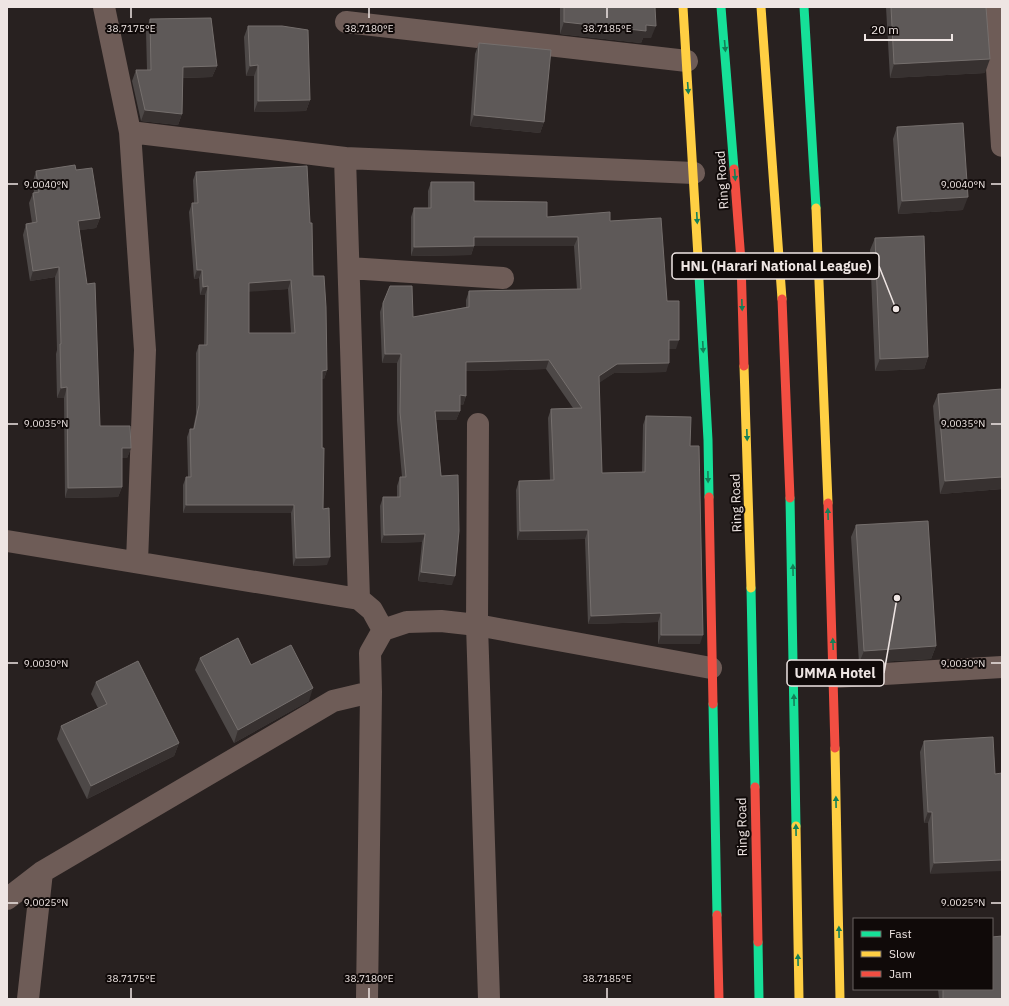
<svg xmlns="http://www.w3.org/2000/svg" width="1009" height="1006" viewBox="0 0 1009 1006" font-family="'IBM Plex Sans',sans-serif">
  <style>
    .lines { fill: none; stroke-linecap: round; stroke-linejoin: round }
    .street { stroke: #6e5c57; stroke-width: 22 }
    .fast { stroke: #16e098; stroke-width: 9 }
    .slow { stroke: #ffcf43; stroke-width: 9 }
    .jam { stroke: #f24e42; stroke-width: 9 }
    .wall { fill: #4d4847; fill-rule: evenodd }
    .shaded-wall { fill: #373130 }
    .building { fill: #5e5958; stroke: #756f6d; fill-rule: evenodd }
    .oneway { fill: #138058 }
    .ticks { fill: none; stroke: #eee5e3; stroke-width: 1.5 }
    .labels { text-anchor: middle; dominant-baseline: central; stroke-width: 4; stroke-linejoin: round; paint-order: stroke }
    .street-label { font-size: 13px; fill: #eee5e3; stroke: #100a09 }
    .ticks-label { font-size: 10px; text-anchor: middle; fill: #eee5e3; stroke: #100a09; stroke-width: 4; stroke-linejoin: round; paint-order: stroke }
    .leader { fill: none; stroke: #eee5e3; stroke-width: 1.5 }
    .callout-dot { fill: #eee5e3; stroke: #100a09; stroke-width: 1.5 }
    .callout { fill: #100a09; stroke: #eee5e3; stroke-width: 1.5 }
    .callout-label { font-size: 14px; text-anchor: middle; font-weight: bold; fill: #eee5e3 }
  </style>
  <rect width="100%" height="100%" fill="#282120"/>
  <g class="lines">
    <!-- street -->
    <path class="street" d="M104,7l26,125 215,26
      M993,7l9,139
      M346,22l341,39
      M130,132l15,218 -8,212
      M349,268l154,10
      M478,424l-1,201 12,374
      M7,541l352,58 13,11 11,20
      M359,599l-14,-441 349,15
      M834,677l168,-10
      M7,899l35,-27 291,-171 38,-9 -1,-39 13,-23 24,-8 34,-1 36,4 234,43
      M28,999l14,-127
      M367,999l4,-307"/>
    <!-- fast -->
    <path class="fast" d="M721,7l13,162
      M804,7l12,201
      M698,257l10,183 1,57
      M790,498l6,328
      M751,588l4,199
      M713,704l4,211
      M758,942l1,57"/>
    <!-- slow -->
    <path class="slow" d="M683,7l15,250
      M761,7l21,292
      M816,208l12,295
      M744,366l7,222
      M835,748l5,251
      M796,826l3,173"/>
    <!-- jam -->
    <path class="jam" d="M734,169l7,92 3,105
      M782,299l8,199
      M709,497l4,207
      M828,503l7,245
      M755,787l3,155
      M717,915l2,84"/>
  </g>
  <!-- wall -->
  <path class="wall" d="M560,7h95l-4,31h-8l-2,5 -81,-9z
    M886,7h100l-1,66 -95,5z
    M150,19l67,47 -5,11 -29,1 -1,36 -4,11 -37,-4 -9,-40 4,-11h11l-1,-39z
    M248,26l62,74 -4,11 -52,1v-36h-8l-2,-39z
    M479,43l65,79 -4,11 -70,-7 5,-72z
    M897,127l66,83 -65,4 -5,-75z
    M76,170l24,48 -4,10 -17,2 21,196 31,22 -4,10h-5v29l-4,10 -53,1 -1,-100h-7l-1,-44 1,-4 -2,-73 -25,4 -7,-46 3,-11 6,-1 -3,-20 4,-10h1l-1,-12 3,-10z
    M196,172l114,51 3,53 14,94 -3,9h-2l1,130 4,56 -34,1 -2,-53h-108v-28l3,-8h2l-1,-40 3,-8h3l3,-15v-61l3,-8h5l1,-50h-5l-1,-17 -5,1 -5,-67 3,-9h2l-1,-23zM288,289l3,44h-42v-42z
    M431,182l43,19 73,16 63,4 57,80 9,48h-7l-3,23 -52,1 -15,9 3,91 40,-1 1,-47 3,-9 44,30 10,198h-42v-22l-70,2 -3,-85 -68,1 -1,-50 3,-9 31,-1 -2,-62 3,-9 22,-1 -27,-39 -80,2v25l-3,9 -3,-1v7l-4,9h-20l16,165 -34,-4 4,-39 -41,1 -1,-37 3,-9h14v-11l3,-9h2l-5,-56v-58h-15l-2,-51 3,-9 30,14 53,-10v-7l3,-9 108,-2 -3,-43h-100l-3,9 -60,1v-39l3,-9h14v-17z
    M875,238l53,119 -4,12 -49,2 -5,-121z
    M1002,389v100l-62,5 -7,-88 5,-12z
    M856,525l80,121 -5,13 -72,4 -8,-126z
    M200,658l51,7 58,36 -75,42 -39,-73z
    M96,682l83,61 -5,13 -87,43 -30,-60 4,-13 37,-18 -7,-14z
    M924,741l71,33 -65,100 -2,-51h-4l-4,-71z
    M938,989h54l10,10h-63z"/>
  <!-- shaded-wall -->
  <path class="shaded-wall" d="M564,22l82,3 10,1 -5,12h-8l-2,5 -81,-9z
    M990,59l-5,14 -95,5 4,-14z
    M258,65l-4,11h-8l4,-10z
    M217,66l-5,11 -33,1 4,-11z
    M310,100l-4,11 -52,1 4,-11z
    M145,110l37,4 -4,11 -37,-4z
    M474,115l70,7 -4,11 -70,-7z
    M968,197l-5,13 -65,4 4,-13z
    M100,218l-4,10 -22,3 4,-10z
    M474,237h104l-4,9h-103z
    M474,246l-3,9 -60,1 3,-9z
    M59,267l-4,10 -25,4 3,-10z
    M197,270h5l-3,8 -5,1z
    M291,280l-3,9 -42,3 3,-9z
    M208,286l-3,9h-5l3,-8z
    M669,340h10l-3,9h-10z
    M385,354h16l-4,9h-15z
    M928,357l-4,12 -49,2 5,-12z
    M549,360l-3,9 -83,2 3,-9z
    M669,363l-3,9 -52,1 -18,12 3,-9 18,-12z
    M327,370l-3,9h-6l4,-8z
    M67,387l-3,11h-7l4,-10z
    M460,395l6,1 -3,9 -7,-1z
    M435,411h25l-4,9h-24z
    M122,448h9l-4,10h-9z
    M1002,477v12l-62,5 5,-13z
    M122,487l-4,10 -53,1 3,-10z
    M186,505h108l-3,8h-108z
    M588,530l-3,9 -68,1 3,-9z
    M425,534l-3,8 -41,1 3,-8z
    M330,557l-3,8 -34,1 3,-8z
    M421,572l34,4 -3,9 -34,-4z
    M661,613l-3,9 -70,2 3,-8z
    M661,635h42l-3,9h-42z
    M936,646l-5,13 -72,4 5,-12z
    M313,688l-4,13 -75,42 4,-13z
    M179,743l-5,13 -87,43 4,-13z
    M928,812h4l-4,11h-4z
    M1002,860v11l-72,3 4,-11z"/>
  <!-- building -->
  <path class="building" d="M564,7h91l1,19 -10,-1v6l-82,-9z
    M891,7h95l4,52 -96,5z
    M211,18l6,48 -34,1 -1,47 -37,-4 -9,-40h15l-1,-51z
    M248,26h34l26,4 2,70 -52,1v-36l-8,1z
    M479,43l72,7 -7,72 -70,-7z
    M963,123l5,74 -66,4 -5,-74z
    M75,165l1,5 16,-2 8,50 -22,3 9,63 8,-1 5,143h30l1,22h-9v39l-54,1 -1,-101 -6,1 -1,-44h1l-2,-77 -26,4 -7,-47 11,-2 -4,-29 6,-1 -3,-21z
    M307,166l3,57h2l1,53h11l2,31 1,63 -5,1v77h2l-1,61 6,-1 1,49 -34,1 -2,-53h-108v-28h5l-1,-48h4l5,-24v-60h8l1,-59 -5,1 -1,-17h-5l-5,-67h6l-2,-31zM291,280l4,53h-46v-50z
    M431,182h43v19l73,1v15l63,-5v9l51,-3 6,83h12v39h-10v23l-52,1 -18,12 3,97 43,-1 1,-56 45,1 -1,29h9l4,189h-42v-22l-70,3 -3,-86 -68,1 -1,-50 35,-1 -3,-71 31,-1 -33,-48 -83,2v34l-6,-1v16h-25l6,65 17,-1 1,56 -4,45 -34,-4 4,-38 -41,1 -1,-38h17v-20h6l-6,-65 1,-58h-16l-2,-51 7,-17h22l1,31 56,-10v-16l112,-2 -3,-52h-104v9l-60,1v-39h17z
    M924,236l4,121 -48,2 -5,-121z
    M1002,389v88l-57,4 -7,-87z
    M928,521l8,125 -72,5 -8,-126z
    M238,638l13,27 40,-20 22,43 -75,42 -38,-72z
    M138,661l41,82 -88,43 -30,-60 46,-22 -11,-22z
    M993,737l2,37 7,-1v87l-68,3 -2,-51h-4l-4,-71z
    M1002,936v63h-59v-10h49v-52z"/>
  <!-- one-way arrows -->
  <defs><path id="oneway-solid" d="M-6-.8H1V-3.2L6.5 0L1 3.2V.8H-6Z"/></defs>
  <g class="oneway">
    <use href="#oneway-solid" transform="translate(725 46) rotate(85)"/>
    <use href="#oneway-solid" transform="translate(688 88) rotate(86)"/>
    <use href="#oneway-solid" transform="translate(735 175) rotate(86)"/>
    <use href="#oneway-solid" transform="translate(697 218) rotate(87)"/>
    <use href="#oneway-solid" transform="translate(742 305) rotate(88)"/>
    <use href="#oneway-solid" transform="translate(703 347) rotate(87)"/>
    <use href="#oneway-solid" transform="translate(747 435) rotate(88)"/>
    <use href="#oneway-solid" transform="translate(708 477) rotate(89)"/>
    <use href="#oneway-solid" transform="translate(828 514) rotate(-92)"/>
    <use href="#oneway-solid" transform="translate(793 570) rotate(-91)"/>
    <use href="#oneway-solid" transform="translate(833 644) rotate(-92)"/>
    <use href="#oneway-solid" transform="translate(794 700) rotate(-91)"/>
    <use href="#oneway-solid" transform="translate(836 802) rotate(-91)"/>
    <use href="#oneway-solid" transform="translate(796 830) rotate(-91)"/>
    <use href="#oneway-solid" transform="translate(839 932) rotate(-91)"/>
    <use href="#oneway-solid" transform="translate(798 960) rotate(-91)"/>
  </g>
  <!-- ticks -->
  <path class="ticks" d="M131,8v10M369,8v10M607,8v10M8,184h10M991,184h10M8,424h10M991,424h10M8,663h10M991,663h10M8,903h10M991,903h10M131,988v10M369,988v10M607,988v10"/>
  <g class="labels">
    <!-- street labels -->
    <g class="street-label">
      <text transform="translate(722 180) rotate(-94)">Ring Road</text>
      <text transform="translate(736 503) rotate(-92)">Ring Road</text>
      <text transform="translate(742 827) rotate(-91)">Ring Road</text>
    </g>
  </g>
  <g class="ticks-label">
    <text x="131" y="32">38.7175°E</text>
    <text x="369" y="32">38.7180°E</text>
    <text x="607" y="32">38.7185°E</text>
    <text x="46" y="188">9.0040°N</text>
    <text x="963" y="188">9.0040°N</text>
    <text x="46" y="427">9.0035°N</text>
    <text x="963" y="427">9.0035°N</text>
    <text x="46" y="667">9.0030°N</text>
    <text x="963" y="667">9.0030°N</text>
    <text x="46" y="906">9.0025°N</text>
    <text x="963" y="906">9.0025°N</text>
    <text x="131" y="982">38.7175°E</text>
    <text x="369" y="982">38.7180°E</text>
    <text x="607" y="982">38.7185°E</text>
  </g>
  <!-- callouts -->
  <path class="leader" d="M896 309L879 266M897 598L884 673"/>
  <g class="callout-dot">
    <circle cx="896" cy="309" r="4"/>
    <circle cx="897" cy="598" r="4"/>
  </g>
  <g class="callout">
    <rect x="672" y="253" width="207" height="26" rx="4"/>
    <rect x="787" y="660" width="97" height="26" rx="4"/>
  </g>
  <g class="callout-label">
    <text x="776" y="271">HNL (Harari National League)</text>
    <text x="835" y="678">UMMA Hotel</text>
  </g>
  <!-- border -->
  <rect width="1009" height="1006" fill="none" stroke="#eee5e3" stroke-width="16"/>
  <!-- legend -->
  <rect x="853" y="918" width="140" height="72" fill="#100a09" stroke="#696260"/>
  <rect x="861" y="931" width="20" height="6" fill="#16e098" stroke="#696260"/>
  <text x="889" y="938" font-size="12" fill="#eee5e3">Fast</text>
  <rect x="861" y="951" width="20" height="6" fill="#ffcf43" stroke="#696260"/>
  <text x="889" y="958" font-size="12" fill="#eee5e3">Slow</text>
  <rect x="861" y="971" width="20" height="6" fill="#f24e42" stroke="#696260"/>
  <text x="889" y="978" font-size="12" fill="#eee5e3">Jam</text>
  <!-- scale -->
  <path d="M865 34v6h87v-6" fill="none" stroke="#eee5e3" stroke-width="2"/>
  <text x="871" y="34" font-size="12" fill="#eee5e3" stroke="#100a09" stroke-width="3" paint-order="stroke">20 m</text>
</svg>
